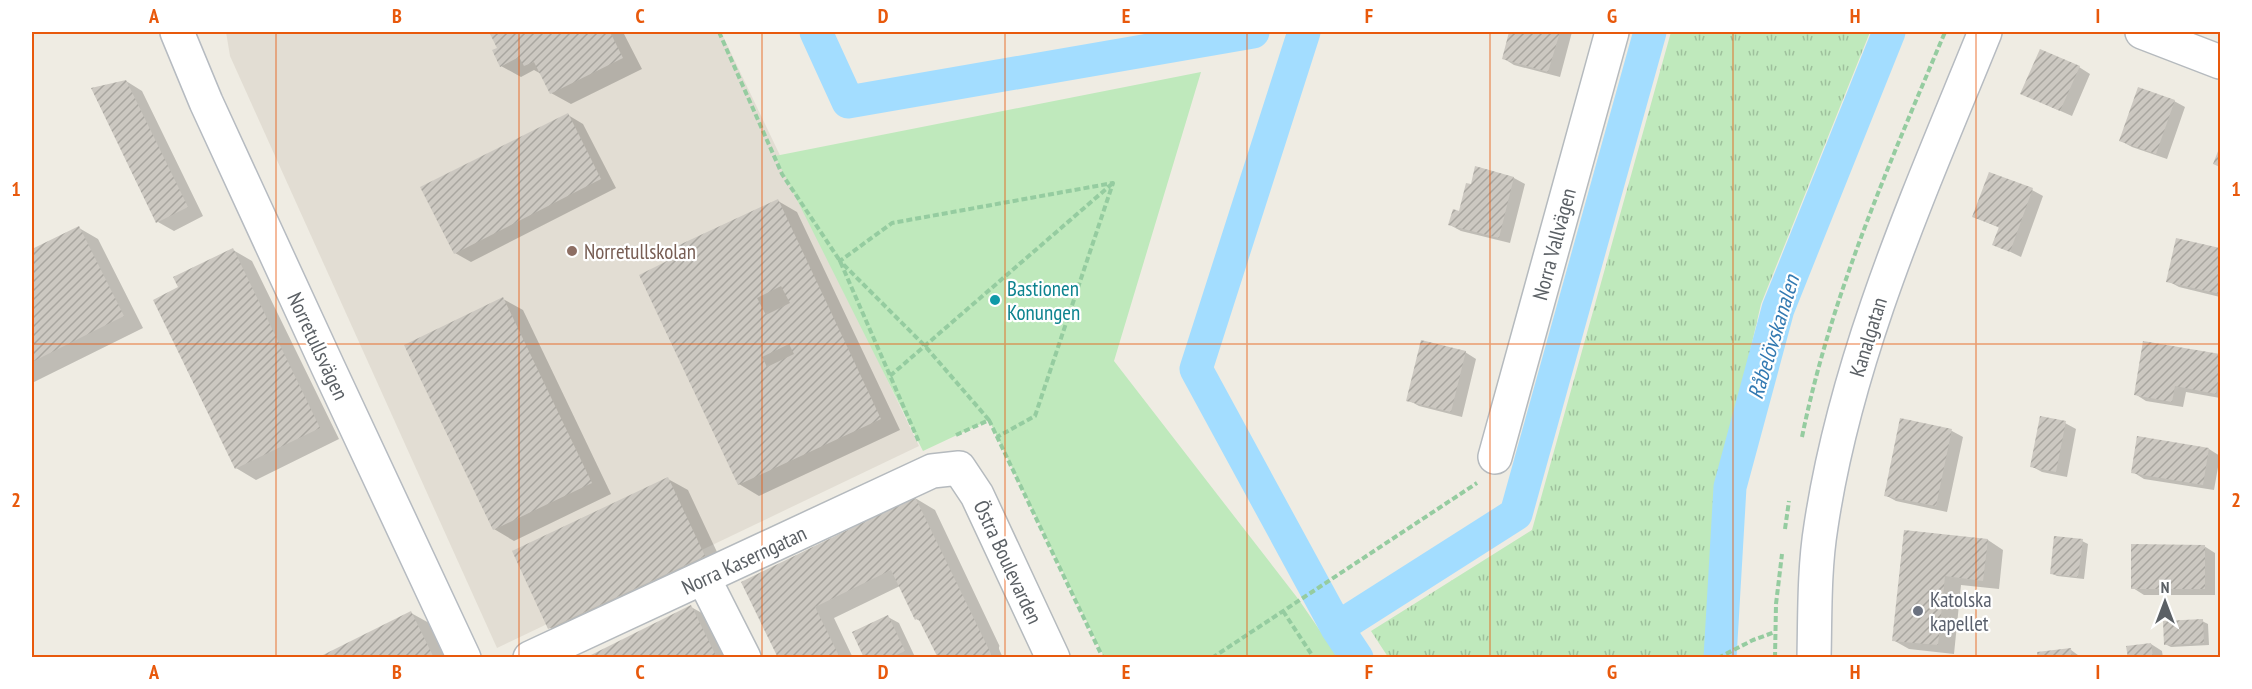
<svg xmlns="http://www.w3.org/2000/svg" width="2252" height="689" viewBox="0 0 2252 689" font-family="'PT Sans Narrow',sans-serif">
  <style>
    .education { fill: #e2ddd3 }
    .grass { fill: url(#grass-tufts) }
    .park { fill: #bfe9bc }
    .shadow { fill: #0003 }
    .lines { fill: none; stroke-linecap: round; stroke-linejoin: round }
    .canal { stroke: #a3ddff; stroke-width: 33 }
    .building { fill: url(#building-hatch); fill-rule: evenodd }
    .street-casing { stroke: #b5babe; stroke-width: 36 }
    .secondary-casing { stroke: #b6bbc1; stroke-width: 36 }
    .path { stroke: #95cca0; stroke-width: 4; stroke-dasharray: 6 3; stroke-linecap: butt }
    .street { stroke: #fff; stroke-width: 33 }
    .secondary { stroke: #fff; stroke-width: 33 }
    .grid { fill: none; stroke: #e8590c; stroke-width: 1.5; stroke-opacity: 0.55 }
    .education-dot { fill: #8d6e63; stroke: #fff; stroke-width: 2 }
    .culture-dot { fill: #0f9aa8; stroke: #fff; stroke-width: 2 }
    .worship-dot { fill: #6b7280; stroke: #fff; stroke-width: 2 }
    .labels { text-anchor: middle; dominant-baseline: central; stroke-width: 4.5; stroke-linejoin: round; paint-order: stroke }
    .street-label { font-size: 21px; fill: #5b6065; stroke: #fff }
    .education-label { font-size: 21px; fill: #785e54; stroke: #fff; text-anchor: start }
    .culture-label { font-size: 21px; fill: #0d838f; stroke: #fff; text-anchor: start }
    .worship-label { font-size: 21px; fill: #5b616d; stroke: #fff; text-anchor: start }
    .water-label { font-size: 22px; font-style: italic; fill: #337ab2; stroke: #fff }
    .neatline { fill: none; stroke: #e8590c; stroke-width: 2 }
    .grid-label { font-size: 20px; text-anchor: middle; font-weight: bold; fill: #e8590c }
  </style>
  <defs>
    <pattern id="grass-tufts" width="24" height="20" patternUnits="userSpaceOnUse" patternTransform="scale(1.5)"><rect width="24" height="20" fill="#bfe9bc"/><path d="M3 7l-1-3M5 7V3M7 7l1-3M15 17l-1-3M17 17v-4M19 17l1-3" fill="none" stroke="#9ec09c"/></pattern>
    <pattern id="building-hatch" width="6" height="6" patternUnits="userSpaceOnUse" patternTransform="scale(1.5)"><rect width="6" height="6" fill="#ccc8c1"/><path d="M-1 1l2-2M0 6l6-6M5 7l2-2" fill="none" stroke="#a9a6a0"/></pattern>
  </defs>
  <rect width="100%" height="100%" fill="#efece3"/>
  <!-- education -->
  <path class="education" d="M226,32h495l198,414 -422,202 -267,-592z"/>
  <!-- grass -->
  <path class="grass" d="M1671,32h199l-109,272 -42,181 -15,172h-316l-17,-26 161,-101z"/>
  <!-- park -->
  <path class="park" d="M1201,72l-87,289 185,239 39,57h-234l-115,-237 -66,31 -148,-295z"/>
  <!-- shadow -->
  <path class="shadow" d="M490,32h133l19,37 -71,35 -20,-11 -8,-18 -9,-5 -13,7 -20,-11 -2,-18z
    M1511,32h61l-12,45 -46,-12 -11,-7z
    M2079,67l11,7 -18,42 -50,-22z
    M126,81l16,10 61,125 -29,15 -16,-9z
    M2174,101l11,6 -18,52 -35,-12 -11,-6z
    M568,115l15,9 33,64 -145,74 -16,-9z
    M1514,178l11,6 -15,59 -49,-12 -11,-6 11,-12z
    M2032,190l11,6 -22,61 -27,-13 6,-16 -26,-11z
    M778,201l19,11 103,218 -141,66 -20,-12 -98,-209 42,-20z
    M79,228l19,11 45,89 -111,55v-132z
    M2177,240l43,10v47l-41,-10 -11,-6z
    M233,250l19,11 87,178 -83,41 -20,-12 -56,-180z
    M503,299l20,11 88,184 -97,47 -20,-12z
    M2144,343l76,13v42l-34,-6 -3,15 -37,-6 -11,-7z
    M1465,352l11,7 -14,58 -43,-11 -11,-6z
    M1901,420l51,11 11,6 -16,75 -51,-11 -11,-6z
    M2065,423l11,6 -9,48 -25,-5 -11,-6z
    M2209,449l11,7 -6,34 -70,-11 -11,-7z
    M668,479l20,11 36,77 -155,72 -19,-11z
    M915,498l20,12 65,137 -1,-1v3l4,9h-63l-18,-36 -6,-3 -16,-33 -66,32 19,40h-73l-37,-76z
    M1905,531l83,9 15,10 -4,39 -38,-4 -7,69 -45,-5 -16,-9z
    M2082,541l6,3 -4,35 -27,-3 -6,-3z
    M2204,546l11,7v42h-71l-11,-7z
    M691,607l20,11 20,40h-142z
    M411,613l20,11 16,34h-127z
    M888,617l11,6 16,34 -49,1z
    M2202,621l6,3 1,21 -38,2 -6,-3z
    M2151,644l11,7 1,7h-34z
    M2071,650l11,8h-43z"/>
  <g class="lines">
    <!-- canal -->
    <path class="canal" d="M816,32l32,70 405,-70
      M1304,32l-108,337 141,259 20,30
      M1337,628l179,-114 134,-482
      M1720,658l10,-171 48,-178 111,-277"/>
  </g>
  <!-- building -->
  <path class="building" d="M489,32h121l13,26 -73,36 -16,-32 -10,4 -5,-9 -19,10 -8,-17 5,-2z
    M1509,32h51l-12,40 -46,-13z
    M2040,49l40,17 -20,45 -40,-17z
    M126,80l62,127 -32,16 -65,-135z
    M2138,87l37,13 -19,54 -37,-13z
    M568,113l33,66 -147,75 -34,-67z
    M2220,146v21l-7,-3z
    M1475,166l39,11 -15,61 -51,-13 5,-16 6,2 7,-28 5,1z
    M1989,172l44,16 -23,64 -18,-7 7,-18 -27,-10z
    M778,199l103,220 -143,66 -99,-210 42,-21 -4,-8zM781,286l9,17 -24,12 -9,-17zM789,344l5,10 -27,13 -5,-10z
    M79,226l45,90 -92,46v-113z
    M2176,238l44,10v46l-54,-12z
    M233,248l87,180 -85,41 -82,-169 25,-13 -5,-10z
    M503,297l89,186 -99,47 -89,-185z
    M1421,340l45,11 -15,61 -45,-11z
    M2143,341l77,13v16l-4,24 -41,-8 -3,16 -38,-7z
    M2040,416l26,5 -10,51 -26,-5z
    M1900,418l52,11 -16,77 -52,-10z
    M2137,436l72,12 -6,37 -72,-12z
    M668,477l37,79 -157,73 -36,-78z
    M915,497l78,161h-55l-20,-40 -3,2 -24,-50 -76,37 25,51h-62l-37,-76z
    M1904,530l84,9 -5,42 -38,-5 -7,69 -46,-4z
    M2054,536l29,3 -5,38 -28,-3z
    M2131,544l74,1v44h-74z
    M691,605l26,53h-132z
    M411,611l23,47h-117z
    M888,615l17,36 -15,7h-26l-12,-26z
    M2203,619l1,24 -40,2 -1,-24z
    M2151,643l2,15h-25l-2,-12z
    M2071,648l1,10h-34l-1,-6z"/>
  <g class="lines">
    <defs>
      <path id="street" d="M2142,32l78,30
        M1495,457l117,-425
        M704,579l40,79
        M530,658l402,-187 27,-3 18,27 76,163"/>
      <path id="secondary" d="M177,32l29,70 122,265 136,291
        M1814,658c1,-44 0,-89 7,-132 26,-173 99,-334 164,-494"/>
    </defs>
    <!-- street casing -->
    <use href="#street" class="street-casing"/>
    <!-- secondary casing -->
    <use href="#secondary" class="secondary-casing"/>
    <!-- path -->
    <path class="path" d="M719,32l63,142 58,87 79,181
      M890,376l223,-193
      M989,420l-64,-74 -85,-85 52,-38 221,-40 -78,233 -38,21
      M956,435l33,-15 114,238
      M1802,437c29,-142 87,-272 143,-405
      M1785,529l4,-28
      M1283,611l31,47
      M1212,658l265,-175
      M1718,658l35,-18 22,-8
      M1775,658l1,-54 6,-50"/>
    <!-- street -->
    <use href="#street" class="street"/>
    <!-- secondary -->
    <use href="#secondary" class="secondary"/>
  </g>
  <!-- grid -->
  <path class="grid" d="M276,32v626M519,32v626M762,32v626M1005,32v626M1247,32v626M1490,32v626M1733,32v626M1976,32v626M32,344h2188"/>
  <!-- markers -->
  <circle class="education-dot" cx="572" cy="251" r="6"/>
  <circle class="culture-dot" cx="995" cy="300" r="6"/>
  <circle class="worship-dot" cx="1918" cy="611" r="6"/>
  <g class="labels">
    <!-- street labels -->
    <g class="street-label">
      <text transform="translate(1554 244) rotate(-75)">Norra Vallvägen</text>
      <text transform="translate(1868 337) rotate(-73)">Kanalgatan</text>
      <text transform="translate(318 346) rotate(65)">Norretullsvägen</text>
      <text transform="translate(744 560) rotate(-25)">Norra Kaserngatan</text>
      <text transform="translate(1008 562) rotate(65)">Östra Boulevarden</text>
    </g>
    <!-- education labels -->
    <g class="education-label">
      <text x="584" y="251">Norretullskolan</text>
    </g>
    <!-- culture labels -->
    <g class="culture-label">
      <text x="1007" y="288">Bastionen<tspan x="1007" dy="24">Konungen</tspan></text>
    </g>
    <!-- worship labels -->
    <g class="worship-label">
      <text x="1930" y="599">Katolska<tspan x="1930" dy="24">kapellet</tspan></text>
    </g>
    <!-- water labels -->
    <g class="water-label">
      <text transform="translate(1773 337) rotate(-73)">Råbelövskanalen</text>
    </g>
  </g>
  <!-- border -->
  <rect width="2252" height="689" fill="none" stroke="#ffffff" stroke-width="66"/>
  <!-- north arrow -->
  <g transform="translate(2165 602)" stroke="#ffffff" stroke-width="4.5" paint-order="stroke">
  <path d="M0-4.5L10 22L0 15L-10 22Z" fill="#5b6065"/>
  <text y="-9" font-size="16" font-weight="bold" text-anchor="middle" fill="#5b6065">N</text>
  </g>
  <rect x="33" y="33" width="2186" height="623" class="neatline"/>
  <g class="grid-label">
    <text x="154" y="23">A</text>
    <text x="397" y="23">B</text>
    <text x="640" y="23">C</text>
    <text x="883" y="23">D</text>
    <text x="1126" y="23">E</text>
    <text x="1369" y="23">F</text>
    <text x="1612" y="23">G</text>
    <text x="1855" y="23">H</text>
    <text x="2098" y="23">I</text>
    <text x="16" y="196">1</text>
    <text x="2236" y="196">1</text>
    <text x="16" y="507">2</text>
    <text x="2236" y="507">2</text>
    <text x="154" y="679">A</text>
    <text x="397" y="679">B</text>
    <text x="640" y="679">C</text>
    <text x="883" y="679">D</text>
    <text x="1126" y="679">E</text>
    <text x="1369" y="679">F</text>
    <text x="1612" y="679">G</text>
    <text x="1855" y="679">H</text>
    <text x="2098" y="679">I</text>
  </g>
</svg>
